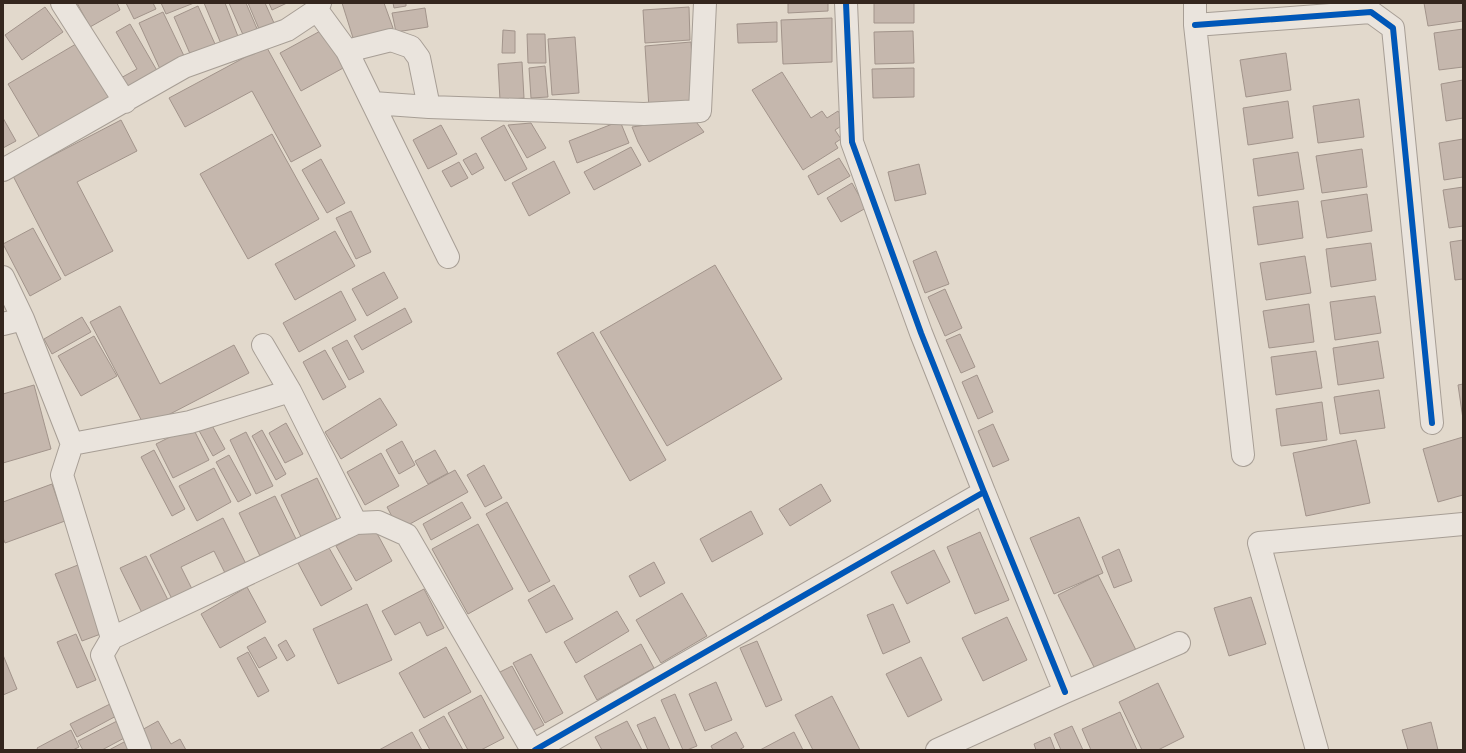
<svg xmlns="http://www.w3.org/2000/svg" width="1466" height="753" viewBox="0 0 1466 753" font-family="'Libre Baskerville',serif">
  <style>
    .building { fill: #c5b7ad; stroke: #a2948b }
    .lines { fill: none; stroke-linecap: round; stroke-linejoin: round }
    .minor-casing { stroke: #a79e95; stroke-width: 24 }
    .minor { stroke: #eae4dd; stroke-width: 22 }
    .cycleway-casing { stroke: #f3e5d2; stroke-width: 8 }
    .cycleway { stroke: #0057b8; stroke-width: 6 }
  </style>
  <rect width="100%" height="100%" fill="#e2d9cc"/>
  <!-- building -->
  <path class="building" d="M77,3h40l3,7 -30,17z
    M126,3h27l3,6 -22,10z
    M161,3h33l-28,11z
    M204,3h21l14,36 -17,7z
    M229,3h17l12,28 -14,6z
    M248,3h17l9,20 -15,6z
    M269,3h18l-15,7z
    M342,3h42l9,25 -39,13z
    M393,3h13v3l-12,2z
    M788,3h40v8l-40,2z
    M874,3h40v20h-40z
    M1424,3h39v18l-35,5z
    M198,6l17,38 -24,12 -17,-39z
    M45,7l18,25 -41,28 -17,-25z
    M689,7l1,33 -45,3 -2,-33z
    M425,8l3,19 -32,5 -4,-19z
    M163,12l22,46 -25,11 -21,-46z
    M832,18v44l-49,2 -2,-44z
    M777,22v20l-39,1 -1,-19z
    M130,24l29,50 -33,18 -7,-13 18,-10 -21,-37z
    M324,29l21,38 -44,24 -21,-38z
    M1463,29v38l-24,3 -5,-37z
    M503,30l12,1v22h-13z
    M913,31l1,32 -39,1 -1,-32z
    M527,34h18l1,29h-18z
    M575,37l4,56 -27,2 -4,-56z
    M81,41l32,54 -73,43 -32,-54z
    M691,42l4,63 -46,3 -4,-62z
    M266,46l55,100 -30,16 -39,-71 -67,36 -16,-29z
    M1286,53l5,37 -45,7 -6,-37z
    M522,62l2,36 -24,2 -2,-36z
    M545,66l3,31 -17,1 -2,-30z
    M914,68v29l-41,1 -1,-29z
    M782,72l29,46 11,-7 5,7 11,-7 8,12 -11,7 6,9 -6,4 3,5 -35,22 -51,-80z
    M1463,80v38l-17,3 -5,-37z
    M1359,99l5,38 -46,6 -5,-37z
    M1288,101l5,37 -45,7 -5,-37z
    M3,118l13,23 -13,7z
    M693,118l11,14 -55,30 -11,-20 -6,-15z
    M121,120l16,31 -60,31 36,69 -48,25 -52,-100z
    M620,121l9,22 -52,20 -8,-22z
    M531,123l15,25 -19,10 -19,-33z
    M441,125l16,29 -29,15 -15,-29z
    M504,125l23,44 -22,12 -24,-43z
    M272,134l47,85 -71,40 -48,-85z
    M1463,139v38l-19,3 -5,-37z
    M631,147l10,18 -47,25 -10,-18z
    M1362,149l5,38 -45,6 -6,-37z
    M1298,152l6,37 -46,7 -5,-37z
    M476,153l8,15 -12,7 -9,-15z
    M839,158l11,18 -32,19 -10,-19z
    M321,159l24,44 -18,10 -25,-43z
    M554,161l16,32 -41,23 -17,-33z
    M459,162l9,16 -17,9 -9,-16z
    M919,164l7,30 -31,7 -7,-29z
    M852,183l14,25 -25,14 -14,-24z
    M1463,187v39l-14,2 -6,-38z
    M1367,194l5,37 -45,7 -6,-37z
    M1298,201l5,37 -45,7 -5,-38z
    M351,211l20,41 -15,7 -20,-41z
    M33,228l28,51 -31,17 -27,-52z
    M335,231l20,35 -60,34 -20,-36z
    M1463,240v39l-8,1 -5,-38z
    M1371,243l5,37 -45,7 -5,-38z
    M936,251l13,33 -24,9 -12,-32z
    M1305,256l6,37 -45,7 -6,-37z
    M715,265l67,114 -115,67 -67,-114z
    M384,272l14,26 -31,18 -15,-27z
    M945,289l17,39 -17,8 -17,-39z
    M341,291l15,29 -57,32 -16,-29z
    M1375,296l6,37 -46,7 -5,-38z
    M1309,304l5,38 -45,6 -6,-37z
    M120,306l40,78 74,-39 15,28 -104,54 -55,-105z
    M405,308l7,14 -50,28 -8,-14z
    M82,317l9,15 -39,22 -8,-15z
    M593,332l73,128 -36,21 -73,-128z
    M960,334l15,33 -14,6 -15,-33z
    M94,336l23,40 -36,20 -23,-40z
    M347,340l17,32 -15,8 -17,-32z
    M1378,341l6,37 -46,7 -5,-37z
    M325,350l21,37 -23,13 -20,-38z
    M1316,351l6,37 -46,7 -5,-38z
    M977,375l16,37 -15,7 -16,-37z
    M1463,384v35l-5,-34z
    M34,385l17,64 -48,14v-69z
    M1379,390l6,38 -45,6 -6,-37z
    M380,398l17,27 -56,34 -16,-27z
    M1322,402l5,38 -46,6 -5,-37z
    M209,420l16,29 -12,7 -16,-29z
    M286,423l17,31 -18,9 -16,-30z
    M993,424l16,36 -16,7 -15,-36z
    M192,426l17,34 -36,18 -17,-34z
    M262,430l24,44 -10,6 -24,-44z
    M246,432l27,54 -17,8 -26,-54z
    M1463,437v58l-25,7 -15,-53z
    M1356,440l14,63 -64,13 -13,-63z
    M402,441l13,24 -16,9 -13,-24z
    M154,450l31,59 -13,7 -31,-59z
    M435,450l13,23 -20,11 -13,-23z
    M381,453l18,33 -34,19 -18,-33z
    M229,455l22,40 -13,7 -22,-40z
    M484,465l18,33 -17,9 -18,-32z
    M214,468l17,34 -34,19 -18,-35z
    M455,470l13,22 -69,38 -12,-23z
    M317,478l22,46 -36,17 -22,-46z
    M52,484l13,37 -60,22 -2,-5v-36z
    M821,484l10,17 -41,25 -11,-17z
    M275,496l23,47 -36,17 -23,-47z
    M462,502l9,16 -40,22 -8,-16z
    M507,502l43,79 -21,11 -43,-78z
    M751,511l12,23 -51,28 -12,-23z
    M1079,517l24,56 -49,21 -24,-56z
    M223,518l24,48 -20,11 -13,-26 -33,16 13,26 -20,10 -24,-48z
    M478,524l35,65 -45,25 -36,-65z
    M373,526l19,35 -36,20 -20,-35z
    M980,532l29,68 -34,14 -28,-67z
    M328,546l24,43 -31,17 -23,-43z
    M1119,549l13,32 -18,7 -12,-31z
    M934,550l16,32 -43,22 -16,-32z
    M146,556l24,48 -26,13 -24,-49z
    M654,562l11,21 -25,14 -11,-21z
    M78,565l28,67 -24,9 -27,-67z
    M1098,575l40,79 -40,21 -40,-80z
    M554,585l19,34 -27,14 -18,-33z
    M247,587l19,35 -46,26 -19,-34z
    M424,589l20,39 -17,8 -7,-14 -25,13 -13,-24z
    M682,593l25,43 -46,27 -25,-43z
    M1251,597l15,47 -37,12 -15,-48z
    M367,604l25,56 -54,24 -25,-55z
    M893,604l17,38 -27,12 -16,-39z
    M617,611l12,20 -53,32 -12,-21z
    M1007,617l20,43 -44,21 -21,-43z
    M76,634l20,46 -19,8 -20,-46z
    M265,637l12,21 -18,10 -12,-21z
    M286,640l9,16 -8,5 -9,-16z
    M757,641l25,59 -16,7 -26,-59z
    M641,644l13,24 -57,32 -13,-24z
    M446,647l25,45 -47,26 -25,-45z
    M248,652l21,39 -11,6 -21,-39z
    M531,654l32,59 -18,10 -32,-60z
    M3,655l14,34 -14,6z
    M921,657l21,43 -34,17 -22,-43z
    M512,666l32,59 -18,9 -32,-59z
    M716,682l16,38 -27,11 -16,-37z
    M1158,683l26,54 -26,13h-16l-23,-48z
    M675,694l22,52 -10,4h-4l-22,-50z
    M481,695l23,43 -23,12h-13l-20,-37z
    M832,696l28,54h-47l-18,-35z
    M114,702l6,12 -43,23 -7,-13z
    M1120,712l17,38h-46l-9,-21z
    M444,716l19,34h-33l-11,-20z
    M655,717l15,33h-22l-11,-25z
    M119,720l9,16 -26,14h-19l-5,-9z
    M158,721l13,23 9,-5 6,11h-35l-11,-19z
    M627,721l15,29h-40l-7,-13z
    M1431,722l7,28h-30l-6,-20z
    M1072,726l11,24h-22l-7,-16z
    M71,730l8,17 -6,3h-35l-1,-2z
    M412,732l10,18h-43z
    M736,732l8,15 -5,3h-26l-2,-4z
    M794,732l9,18h-43z
    M1050,737l5,13h-19l-2,-6z
    M124,742l5,8h-20z"/>
  <g class="lines">
    <defs>
      <path id="minor" d="M62,3l63,99
        M846,3l6,139 69,191 63,159
        M1195,3v22l48,430
        M317,10l30,41 44,-11 20,7 8,11 10,49
        M1195,25l176,-13 22,16 39,395
        M347,51l101,206
        M373,103l56,4 215,7 56,-3 5,-108
        M3,170l181,-103 103,-37 30,-20 3,-7
        M3,277l20,42 49,125 -10,31 50,163 -10,17 38,95
        M3,324l20,-5
        M263,345l27,46 66,132 22,-1 29,13 125,215
        M72,444l118,-22 100,-31
        M112,638l244,-115
        M535,750l449,-258 81,200
        M937,750l128,-58 114,-49
        M1317,750l-58,-207 204,-19"/>
    </defs>
    <!-- minor casing -->
    <use href="#minor" class="minor-casing"/>
    <!-- minor -->
    <use href="#minor" class="minor"/>
    <defs>
      <path id="cycleway" d="M846,3l6,139 69,191 63,159
        M1195,25l176,-13 22,16 39,395
        M535,750l449,-258 81,200"/>
    </defs>
    <!-- cycleway casing -->
    <use href="#cycleway" class="cycleway-casing"/>
    <!-- cycleway -->
    <use href="#cycleway" class="cycleway"/>
  </g>
  <!-- border -->
  <rect width="1466" height="753" fill="none" stroke="#34261e" stroke-width="8"/>
</svg>
